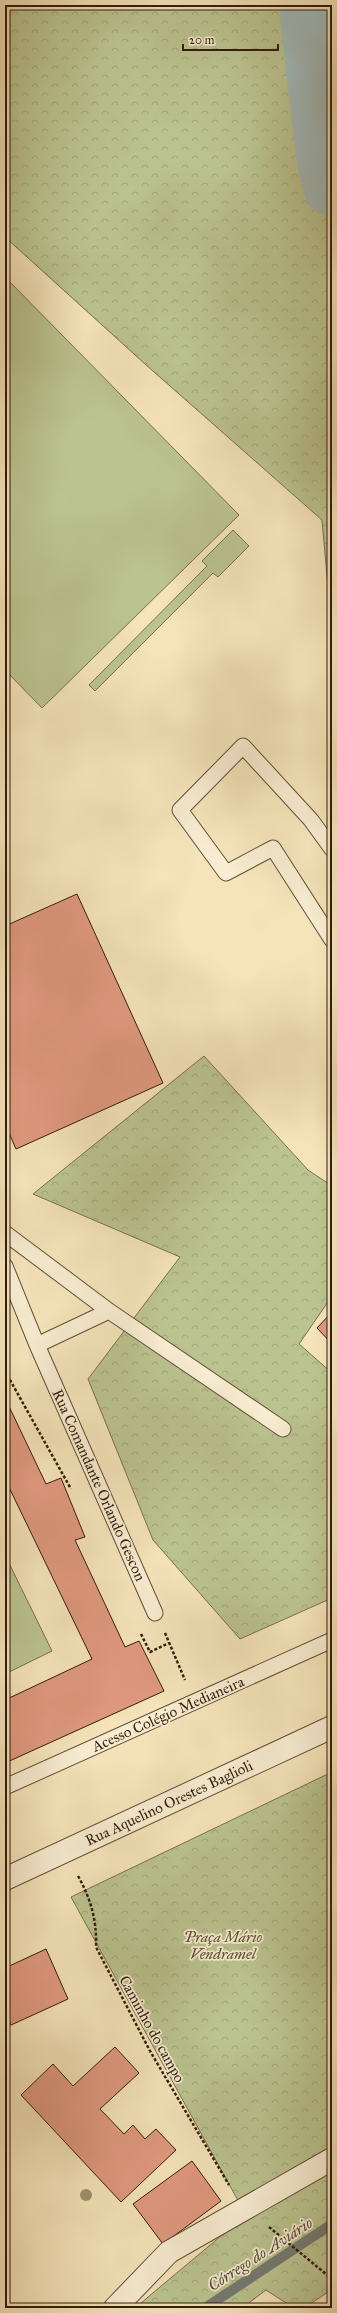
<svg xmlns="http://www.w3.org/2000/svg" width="337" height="2313" viewBox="0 0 337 2313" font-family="'IM FELL Great Primer',serif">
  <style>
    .grass { fill: #bbc490; stroke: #76704d }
    .forest { fill: url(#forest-crowns); stroke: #76704d }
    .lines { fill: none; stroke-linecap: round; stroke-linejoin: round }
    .stream { stroke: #757b74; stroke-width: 10 }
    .river { stroke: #a2bbbb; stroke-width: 57 }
    .building { fill: #e0997f; stroke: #321c0a }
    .lane-casing { stroke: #634e36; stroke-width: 17 }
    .street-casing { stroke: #634e36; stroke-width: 24 }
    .path { stroke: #321c0a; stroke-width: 2.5; stroke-dasharray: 3 2; stroke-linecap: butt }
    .lane { stroke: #f8edd2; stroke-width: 15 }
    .street { stroke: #f8edd2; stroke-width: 22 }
    .tree { fill: #a0926f }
    .labels { text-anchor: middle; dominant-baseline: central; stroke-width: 3.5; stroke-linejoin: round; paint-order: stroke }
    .street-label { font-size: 15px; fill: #321c0a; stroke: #f8edd2 }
    .park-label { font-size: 15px; font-style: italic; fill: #5b4e32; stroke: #f8edd2 }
    .water-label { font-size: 16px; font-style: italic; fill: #544c3f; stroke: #f8edd2 }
  </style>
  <defs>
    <pattern id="forest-crowns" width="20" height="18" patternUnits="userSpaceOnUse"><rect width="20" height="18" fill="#bbc490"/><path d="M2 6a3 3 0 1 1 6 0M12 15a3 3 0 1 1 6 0" fill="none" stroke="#a1a87b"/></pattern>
  </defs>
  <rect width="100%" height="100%" fill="#f5e4ba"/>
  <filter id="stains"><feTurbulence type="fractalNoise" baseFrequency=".005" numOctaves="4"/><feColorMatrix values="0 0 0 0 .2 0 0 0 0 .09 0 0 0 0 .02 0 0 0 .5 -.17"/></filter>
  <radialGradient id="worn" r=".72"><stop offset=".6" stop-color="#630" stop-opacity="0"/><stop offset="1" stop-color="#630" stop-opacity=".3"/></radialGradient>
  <!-- grass -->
  <path class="grass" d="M5,277l234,238 -197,193 -37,-38z
    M233,530l16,16 -31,31 -5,-4 -118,118 -6,-6 118,-119 -5,-5z
    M5,1555l47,96 -47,23z"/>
  <!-- forest -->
  <path class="forest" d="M5,5h327v627l-10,-112 -177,-156 -140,-127z
    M204,1056l104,114 24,16v110l-33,48 33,29v225l-92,41 -87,-99 -65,-161 92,-122 -147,-63z
    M332,1772v517c-34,24 -31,24 -66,1l-24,18h-107l111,-93 -175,-318z"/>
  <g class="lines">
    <!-- stream -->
    <path class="stream" d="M205,2308l127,-84"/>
    <!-- river -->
    <path class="river" d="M307,5l18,154 7,29"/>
  </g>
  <!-- building -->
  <path class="building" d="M77,894l86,189 -147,66 -11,-25v-198z
    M332,1312v32l-15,-16z
    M5,1398l41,86 15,-6 24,59 -10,3 50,107 14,-6 25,50 -159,72v-63l87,-41 -87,-180z
    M46,1949l22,50 -57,26 -6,-13v-44z
    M115,2047l24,26 -39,36 24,25 9,-9 12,14 11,-10 20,21 -55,52 -100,-107 32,-31 20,22z
    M192,2161l29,40 -58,43 -30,-40z"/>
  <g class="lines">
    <defs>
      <path id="lane" d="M332,849l-21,-29 -68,-74 -63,64 46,63 47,-25 59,92
        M5,1233l104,78 174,118
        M5,1266l32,79 118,268
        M37,1345l72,-34
        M5,1787l327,-147"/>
      <path id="street" d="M5,1879l327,-152
        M115,2308l54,-56 163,-93"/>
    </defs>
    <!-- lane casing -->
    <use href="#lane" class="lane-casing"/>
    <!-- street casing -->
    <use href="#street" class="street-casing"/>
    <!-- path -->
    <path class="path" d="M5,1371l66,118
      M165,1633l20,47
      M141,1634l9,18 19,-9
      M78,1876c13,23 19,45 18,71l54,104 79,134
      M269,2227l63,52"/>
    <!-- lane -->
    <use href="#lane" class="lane"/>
    <!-- street -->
    <use href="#street" class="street"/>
  </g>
  <!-- trees -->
  <circle class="tree" cx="86" cy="2195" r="6"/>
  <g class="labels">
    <!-- street labels -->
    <g class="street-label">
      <text transform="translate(99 1485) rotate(66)">Rua Comandante Orlando Gescon</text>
      <text transform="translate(168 1714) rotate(-24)">Acesso Colégio Medianeira</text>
      <text transform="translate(169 1803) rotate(-25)">Rua Aquelino Orestes Baglioli</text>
      <text transform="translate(152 2029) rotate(61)">Caminho do campo</text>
    </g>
    <!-- park labels -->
    <g class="park-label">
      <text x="223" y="1937">Praça Mário<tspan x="223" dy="17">Vendramel</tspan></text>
    </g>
    <!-- water labels -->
    <g class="water-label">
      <text transform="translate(260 2254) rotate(-33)">Córrego do Aviário</text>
    </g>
  </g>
  <!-- margin -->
  <rect width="337" height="2313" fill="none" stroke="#f5e4ba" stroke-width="20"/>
  <rect x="6" y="6" width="325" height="2301" fill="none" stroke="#321c0a" stroke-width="2"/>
  <rect x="10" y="10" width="317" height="2293" fill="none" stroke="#321c0a"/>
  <!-- scale -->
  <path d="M183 44v6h95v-6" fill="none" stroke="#321c0a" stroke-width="2"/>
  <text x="189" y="44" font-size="12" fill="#321c0a" stroke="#f8edd2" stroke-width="3" paint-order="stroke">20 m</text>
  <rect width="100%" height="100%" filter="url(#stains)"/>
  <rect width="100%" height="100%" fill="url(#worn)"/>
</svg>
